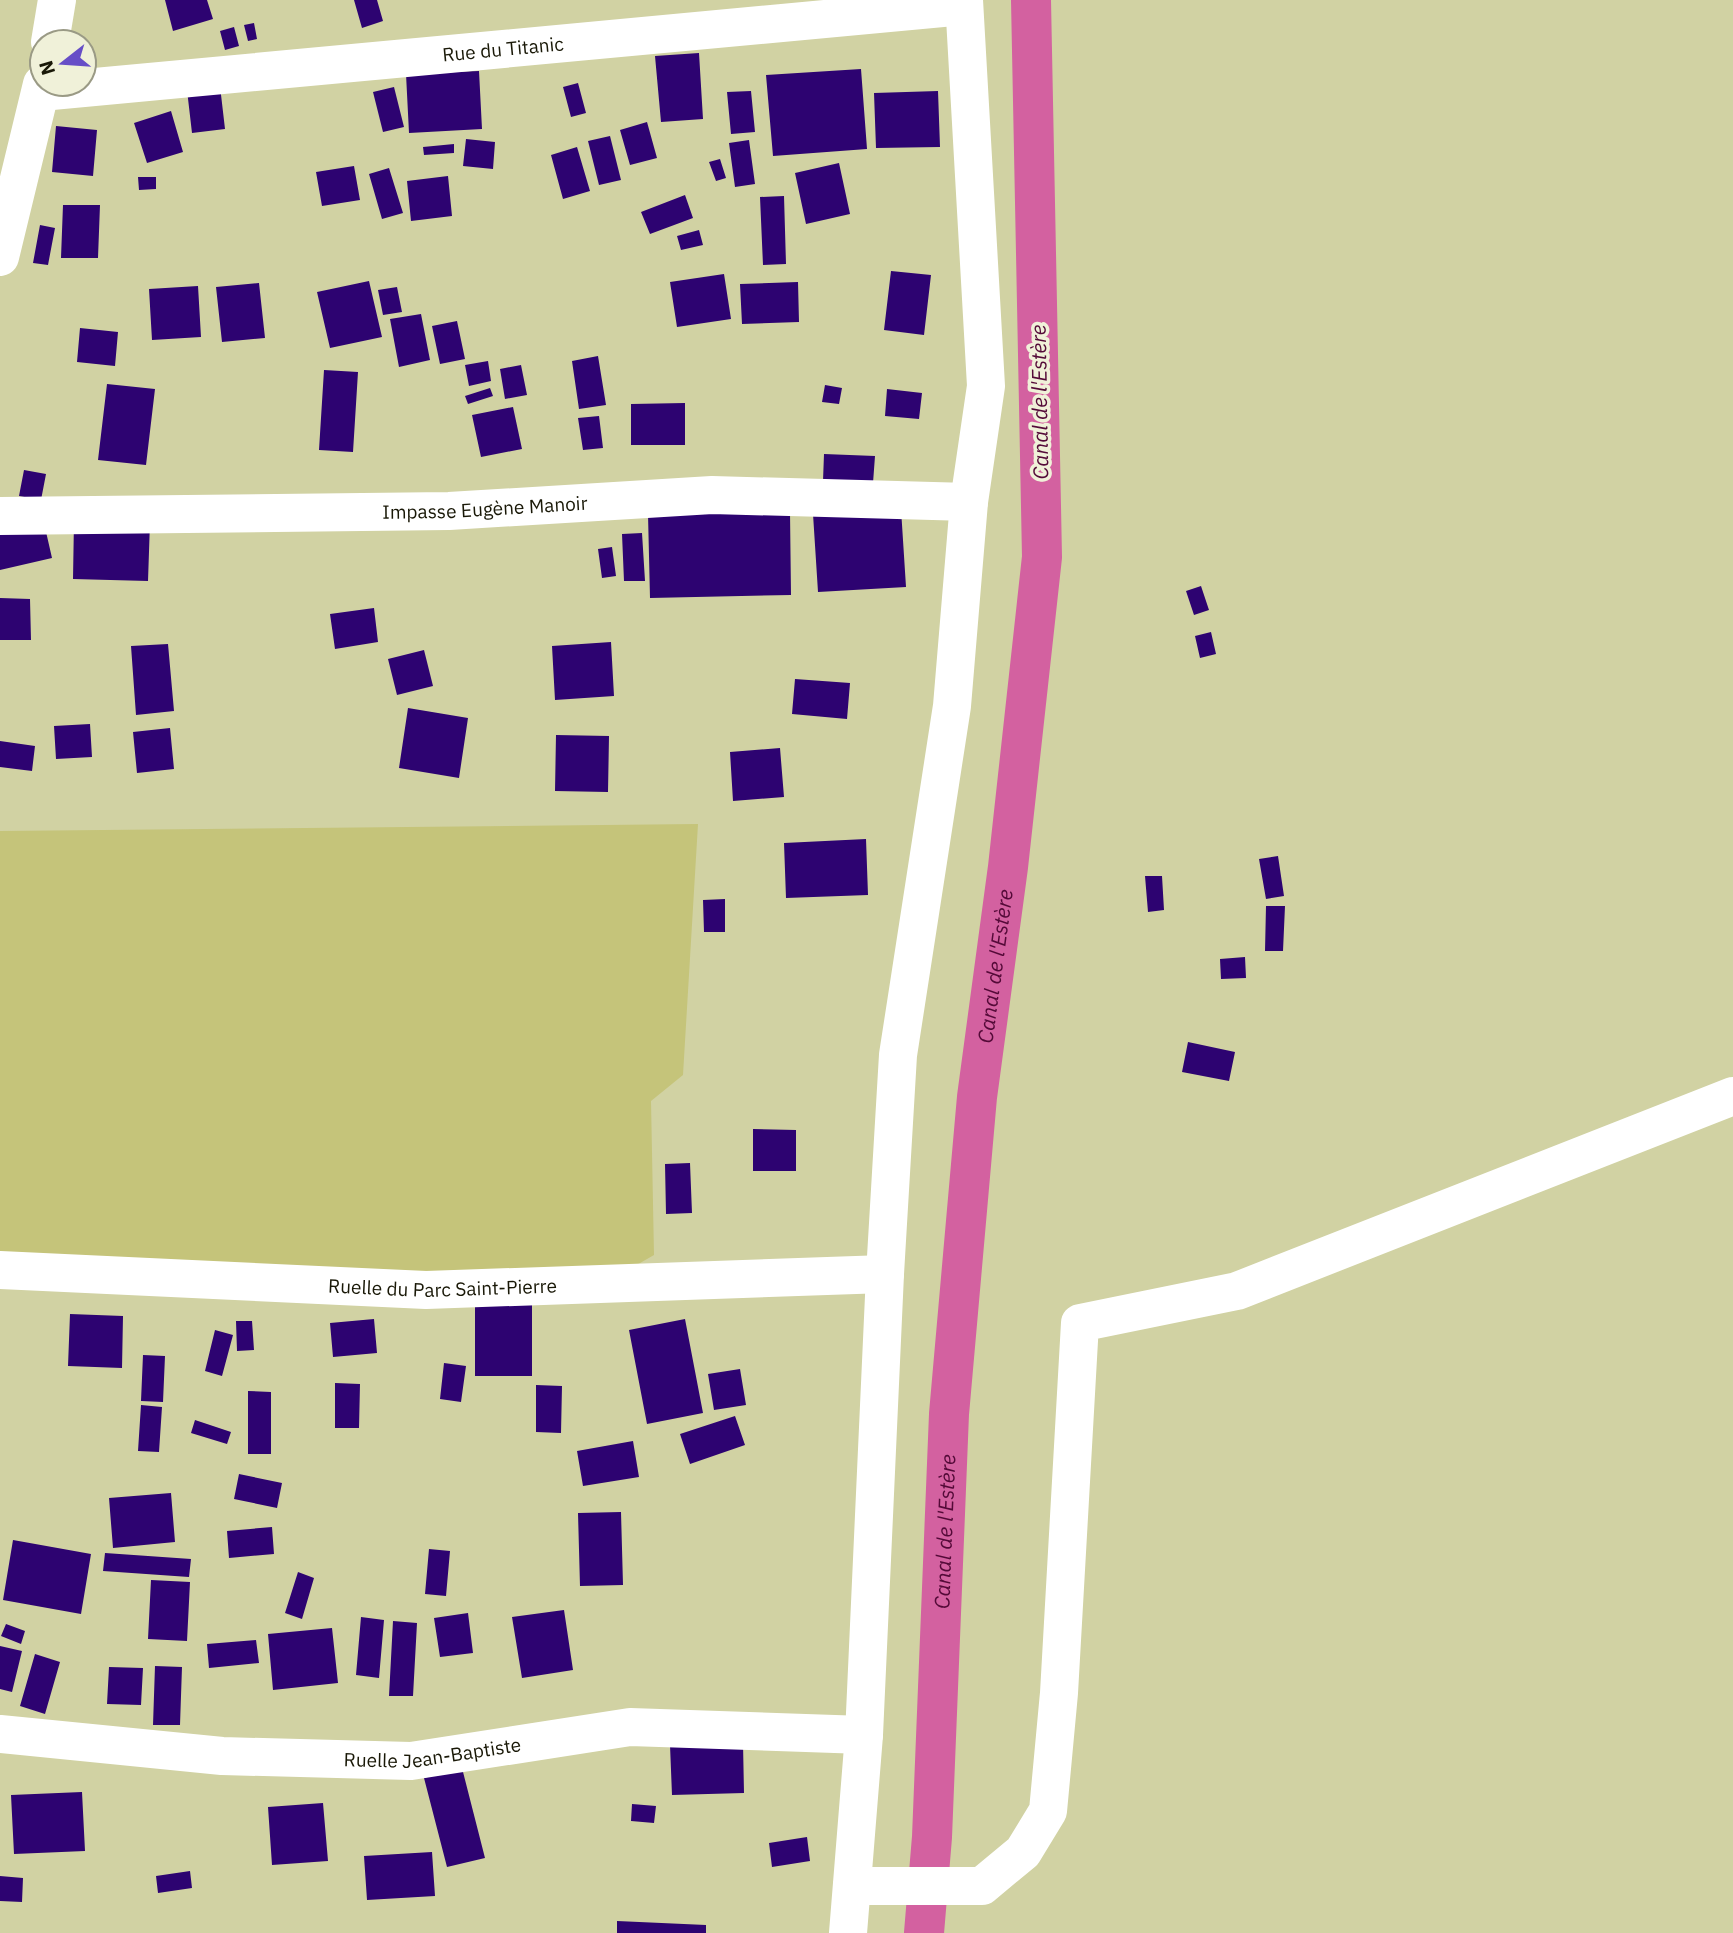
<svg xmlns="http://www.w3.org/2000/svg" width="1733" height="1933" viewBox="0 0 1733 1933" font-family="'IBM Plex Sans',sans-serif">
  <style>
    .green { fill: #c5c47a }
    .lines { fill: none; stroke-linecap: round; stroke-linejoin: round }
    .canal { stroke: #d361a0; stroke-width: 40 }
    .building { fill: #2d0371 }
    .minor { stroke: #fff; stroke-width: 38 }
    .labels { text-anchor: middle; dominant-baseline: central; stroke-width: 7; stroke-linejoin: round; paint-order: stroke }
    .street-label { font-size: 19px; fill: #191807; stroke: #f0f1d9 }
    .water-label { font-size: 21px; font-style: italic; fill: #540a38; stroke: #f0f1d9 }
  </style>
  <rect width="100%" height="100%" fill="#d1d2a3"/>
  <!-- green -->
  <path class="green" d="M698,824l-15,251 -32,26 3,154 -40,23 -614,-20v-427z"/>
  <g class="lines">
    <!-- canal -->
    <path class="canal" id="s1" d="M924,1933l8,-96 17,-423 28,-317 31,-230 34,-310 -11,-557"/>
  </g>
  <!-- building -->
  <path class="building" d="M165,0h42l6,19 -40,12z
    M354,0h23l6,21 -21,7z
    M254,23l3,16 -9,2 -4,-16z
    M234,27l5,19 -14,4 -5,-19z
    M699,53l4,66 -42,3 -6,-66z
    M861,69l6,80 -94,7 -7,-81z
    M479,71l3,58 -73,4 -3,-59z
    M578,83l8,30 -15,4 -8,-30z
    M220,86l5,43 -33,4 -5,-43z
    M394,87l10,40 -21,5 -10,-40z
    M751,91l4,41 -24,2 -4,-42z
    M938,91l2,56 -64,1 -2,-55z
    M171,111l12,41 -36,11 -13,-40z
    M647,122l10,36 -27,7 -10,-35z
    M56,126l41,4 -4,46 -41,-4z
    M610,136l11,44 -22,5 -11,-44z
    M466,139l29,3 -2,27 -30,-3z
    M749,140l6,44 -20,3 -6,-44z
    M454,144v9l-30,2 -1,-8z
    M577,147l13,44 -27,8 -12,-44z
    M720,159l6,19 -10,3 -7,-19z
    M839,163l11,51 -44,10 -11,-51z
    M354,166l6,34 -38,6 -6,-34z
    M389,168l14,45 -21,6 -13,-45z
    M448,176l4,40 -41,5 -4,-40z
    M138,177h18v12l-17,1z
    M685,195l8,23 -43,16 -9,-22z
    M784,196l2,68 -23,1 -3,-68z
    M63,205h37l-2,53h-37z
    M40,225l15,3 -7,37 -15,-2z
    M699,230l4,15 -22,5 -4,-14z
    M891,271l40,4 -7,60 -40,-5z
    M724,274l7,45 -54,8 -7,-45z
    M369,281l13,56 -52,11 -13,-56z
    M798,282l1,40 -57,2 -2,-40z
    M259,283l6,55 -43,4 -6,-55z
    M198,286l3,51 -49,3 -3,-51z
    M397,287l5,25 -19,3 -5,-25z
    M421,314l9,46 -31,7 -9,-48z
    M457,321l8,38 -25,5 -8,-38z
    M80,328l38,4 -3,34 -38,-4z
    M598,356l8,49 -27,4 -7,-48z
    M488,361l3,20 -22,5 -4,-21z
    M521,365l6,30 -22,4 -5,-30z
    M324,370l34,2 -5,80 -34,-2z
    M107,384l48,5 -9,76 -48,-5z
    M825,385l17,3 -3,16 -17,-2z
    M490,388l3,8 -25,8 -3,-8z
    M887,389l35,4 -3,26 -34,-3z
    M685,403v42h-54v-41z
    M513,407l9,42 -41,8 -9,-42z
    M599,416l4,32 -20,2 -5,-32z
    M824,454l51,2 -2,27 -50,-2z
    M24,470l22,4 -5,26 -22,-4z
    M901,509l5,78 -88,5 -5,-78z
    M790,512l1,83 -141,3 -2,-84z
    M74,520l76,2 -2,59 -75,-2z
    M44,523l8,35 -52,12v-37z
    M642,533l3,48h-21l-2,-47z
    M612,547l4,29 -14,2 -4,-29z
    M1201,586l8,24 -15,5 -8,-24z
    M0,598l30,1 1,41h-31z
    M374,608l4,34 -43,7 -5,-35z
    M1211,632l5,22 -16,4 -5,-22z
    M611,642l3,54 -59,4 -3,-54z
    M168,644l6,67 -38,4 -5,-69z
    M424,650l9,36 -36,9 -9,-36z
    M795,679l55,4 -3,36 -55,-5z
    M408,708l60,10 -9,60 -60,-10z
    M90,724l2,33 -36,2 -2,-33z
    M170,728l4,41 -37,4 -4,-41z
    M556,735l53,1 -1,56 -53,-1z
    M0,741l35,5 -3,25 -32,-4z
    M780,748l4,49 -51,4 -3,-49z
    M866,839l2,56 -82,3 -2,-55z
    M1278,856l6,40 -18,3 -7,-40z
    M1145,876h17l2,34 -16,2z
    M725,899v33h-21l-1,-32z
    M1266,906h19l-2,45h-18z
    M1245,957l1,21 -25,1 -1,-20z
    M1188,1042l47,10 -6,29 -47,-9z
    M753,1129l43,1v41h-43z
    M690,1163l2,50 -26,1 -1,-50z
    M475,1304h57v72h-57z
    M70,1314l53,2 -1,52 -54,-2z
    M374,1319l3,34 -44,4 -3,-34z
    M685,1319l18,94 -56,11 -18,-94z
    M236,1321h16l2,29 -17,1z
    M215,1330l18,5 -11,41 -17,-5z
    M143,1355l22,1 -2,46 -22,-1z
    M444,1363l22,3 -5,36 -21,-3z
    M740,1369l6,36 -32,5 -6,-36z
    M335,1383l25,1 -1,44h-24z
    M536,1385l26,1 -1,47 -25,-1z
    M248,1391l23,1v62h-23z
    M141,1405l21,2 -3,45 -21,-1z
    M735,1416l10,29 -55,19 -10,-30z
    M195,1420l36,12 -4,12 -36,-11z
    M633,1441l6,36 -56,9 -6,-35z
    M239,1474l43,9 -5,25 -43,-9z
    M171,1493l4,49 -62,6 -4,-50z
    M621,1512l2,73 -43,1 -2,-73z
    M272,1527l2,27 -45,4 -2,-27z
    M13,1540l78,14 -10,60 -78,-14z
    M429,1549l21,2 -4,45 -21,-2z
    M105,1553l86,6 -2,18 -86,-6z
    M298,1572l16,6 -12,41 -17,-6z
    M151,1580l39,2 -3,59 -39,-2z
    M564,1610l9,60 -51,8 -10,-61z
    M468,1613l5,40 -33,4 -6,-39z
    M361,1617l23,3 -5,58 -23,-3z
    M393,1621l24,2 -4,73h-24z
    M6,1624l19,7 -4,13 -20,-8z
    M332,1628l6,55 -65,7 -5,-56z
    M256,1640l3,23 -50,5 -2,-24z
    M0,1646l22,5 -10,41 -12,-3z
    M35,1654l25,8 -15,52 -25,-8z
    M155,1666l27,1 -2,58h-27z
    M109,1667l34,1 -2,37 -34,-1z
    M743,1743l1,50 -72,2 -2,-50z
    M462,1768l23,90 -38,9 -23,-89z
    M82,1792l3,59 -71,3 -3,-59z
    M323,1803l5,58 -56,4 -4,-58z
    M632,1804l24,2 -2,17 -23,-2z
    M807,1837l3,24 -38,6 -3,-24z
    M432,1852l3,44 -68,4 -3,-44z
    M190,1871l2,17 -34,5 -2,-17z
    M0,1876l23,2 -1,24 -22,-1z
    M617,1921l89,4v8h-89z"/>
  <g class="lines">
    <!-- minor -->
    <g class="minor">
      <path d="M50,42l7,-42"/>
      <path id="s2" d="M41,92l923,-86"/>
      <path d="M0,257l42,-173"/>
      <path id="s3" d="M0,516l449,-5 263,-16 257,7"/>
      <path id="s4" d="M0,1270l426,20 459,-16"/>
      <path id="s5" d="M0,1734l222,22 189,5 219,-34 234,8"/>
      <path d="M852,1886h130l41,-34 25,-41 11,-118 21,-370 157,-32 496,-195"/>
      <path d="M848,1933l16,-198 21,-461 13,-219 54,-349 17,-204 17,-116 -22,-386"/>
    </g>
  </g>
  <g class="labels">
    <!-- street labels -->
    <g class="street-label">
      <text stroke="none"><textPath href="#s2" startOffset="464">Rue du Titanic</textPath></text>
      <text stroke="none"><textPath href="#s3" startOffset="485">Impasse Eugène Manoir</textPath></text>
      <text stroke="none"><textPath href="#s4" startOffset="443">Ruelle du Parc Saint-Pierre</textPath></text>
      <text stroke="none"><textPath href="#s5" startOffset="434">Ruelle Jean-Baptiste</textPath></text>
    </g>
    <!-- water labels -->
    <g class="water-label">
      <text transform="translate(1039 402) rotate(-91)">Canal de l'Estère</text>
      <text stroke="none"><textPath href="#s1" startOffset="970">Canal de l'Estère</textPath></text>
      <text stroke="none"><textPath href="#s1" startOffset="402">Canal de l'Estère</textPath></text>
    </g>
  </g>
  <!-- north arrow -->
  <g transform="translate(63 63) rotate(253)"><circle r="33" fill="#f0f1d9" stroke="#9a9a85" stroke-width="2"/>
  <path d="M0-5L12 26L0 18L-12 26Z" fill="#674ec7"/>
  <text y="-10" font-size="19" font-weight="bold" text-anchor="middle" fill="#191807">N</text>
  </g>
</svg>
